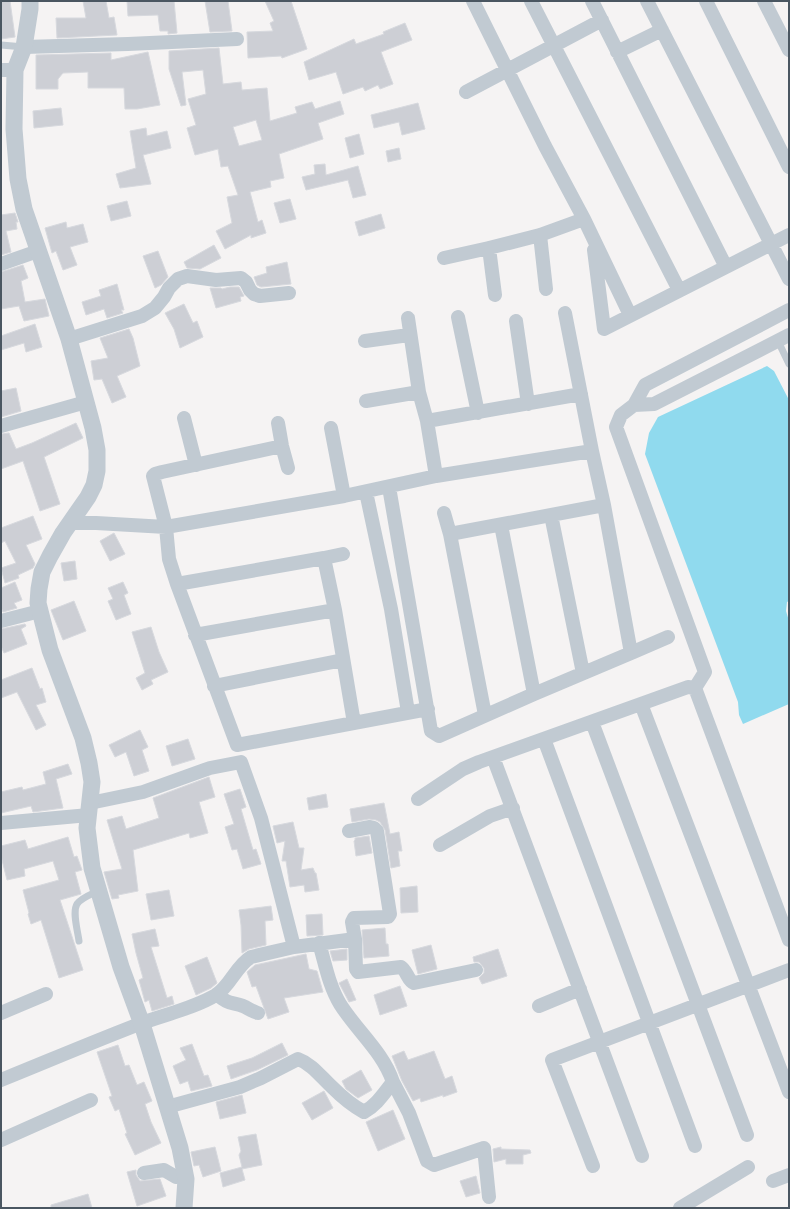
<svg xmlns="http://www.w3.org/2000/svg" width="790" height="1209" viewBox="0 0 790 1209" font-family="Manrope,sans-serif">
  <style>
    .water { fill: #90daee }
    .building { fill: #cdcfd5; stroke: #d7d9de; fill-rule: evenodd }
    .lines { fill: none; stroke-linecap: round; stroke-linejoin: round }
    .service { stroke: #c1cad2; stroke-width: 7 }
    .minor { stroke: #c1cad2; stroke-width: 14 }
    .tertiary { stroke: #c1cad2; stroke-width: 17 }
  </style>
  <rect width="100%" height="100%" fill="#f5f3f3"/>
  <!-- water -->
  <path class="water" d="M767,366l7,5 15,29v201l-2,1 -1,9 3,10v83l-46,20 -4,-9 -1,-13 -93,-248 4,-21 9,-16z"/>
  <!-- building -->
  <path class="building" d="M1,1h9l5,36 -14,2z
    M83,1h23l3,17 5,-1 3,18 -60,3 -1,-20h30z
    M127,1h47l3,32 -9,1v-3h-8l-2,-16 -30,1z
    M205,1h23l4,30 -22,1z
    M265,1h26l16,48 -25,9 -1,-2 -33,2 -1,-26 26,-1 -3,-8 4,-2z
    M405,23l7,17 -31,12 12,32 -13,5 -2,-4 -13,6 -2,-4 -20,7 -7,-22 -27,8 -5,-18 50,-23 2,5 28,-10 -1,-2z
    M219,48l4,36 18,-2 1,8 25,-2 3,33 27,-8 -2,-6 17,-5 3,7 25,-8 4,13 -26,9 5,16 -44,15 5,24 -14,3 1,6 -21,5 8,30 4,-2 4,13 -15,5v-3l-26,14 -9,-18 16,-8 -5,-26 11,-2 -10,-29 -7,1 -3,-18 -23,6 -8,-27 9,-3 -8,-26 18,-5 -3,-24 -21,2 4,33 -5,1 -12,-37v-18zM256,120l6,20 -23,6 -6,-19z
    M148,52l12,53 -23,4h-12l-1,-21h-36v-16l-25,1 -5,6v10h-22v-34l75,-2v7z
    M418,103l7,26 -23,6 -3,-13 -25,6 -3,-13z
    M61,108l2,17 -29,3 -1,-17z
    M146,128l1,8 20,-5 4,17 -28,7 8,29 -31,4 -4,-14 20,-6 -6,-37z
    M359,134l5,20 -14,4 -5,-20z
    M399,148l2,11 -13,3 -2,-11z
    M325,164l1,11 32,-9 8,29 -13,3 -5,-18 -42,10 -4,-13 13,-3 -1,-9z
    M290,199l6,20 -16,4 -6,-20z
    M127,201l4,15 -20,5 -4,-15z
    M15,213l3,9h-2l1,7 -11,2 5,21 -10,3v-40z
    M381,214l4,14 -26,8 -4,-14z
    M66,222l1,6 16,-4 5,18 -18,5 7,18 -14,5 -7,-19 -4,2 -7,-25z
    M214,245l7,13 -21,11 -13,-1 -3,-6z
    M158,251l10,26 -7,8 -6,3 -12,-32z
    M287,262l4,22 -30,3 -4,-2 -3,-8 13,-4 -1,-6z
    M23,265l5,13 -7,3 4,21 20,-3 4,17 -25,5 -5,-15 -18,3v-37z
    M117,284l7,26h-3l2,3 -16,5 -3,-9 -18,6 -4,-13 19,-6 -2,-6z
    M230,287h9l5,9 -4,1 1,4 -25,7 -6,-20h11l1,1z
    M184,304l9,19 4,-2 6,16 -23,11 -6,-19 -9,-16z
    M35,324l7,23 -16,5 -2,-9 -23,7v-14z
    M129,329l4,9 7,28 -23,10 9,21 -14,6 -10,-24 -8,1 -3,-19 17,-3 -8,-20z
    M16,388l5,23 -20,6v-26z
    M76,423l7,15 -39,19 16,47 -20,7 -17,-50 -22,8v-35l8,-1 7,16 16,-6z
    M33,516l9,23 -16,6 9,19 -2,4 -15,7 1,3 -14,5 -4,-15 15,-5 -11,-22 -4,2v-15z
    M114,533l11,21 -15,7 -10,-20z
    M75,561l2,18 -13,2 -3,-18z
    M15,582l7,18 -8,3 3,5 -14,4 -2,-5v-19z
    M123,582l5,11 -4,2 7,19 -15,6 -8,-19 5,-2 -5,-11z
    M74,601l12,30 -23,9 -12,-30z
    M25,624l1,2 -5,3 6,15 -23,9 -3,-7v-17z
    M151,627l8,25 9,20 -17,8 2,4 -11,6 -6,-12 9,-5 -13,-41z
    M32,668l8,21 2,-1 4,14 -10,3 10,20 -10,5 -19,-38 -16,6v-18z
    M140,730l8,17 -6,3 7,21 -15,5 -8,-24 -11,5 -6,-12z
    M188,739l7,20 -23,7 -6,-20z
    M68,764l4,10 -16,5 7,29 -30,4 -2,-6 -30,7v-21l21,-5 1,3 23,-6 -3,-12z
    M209,777l6,20 -16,5 9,31 -18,5 -1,-5 -56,17 5,41 -20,4 1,3 -7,1 -8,-27 18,-3 -15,-49 15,-4 4,13 33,-11 -6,-20z
    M240,789l6,18 -5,2 12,41 3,-1 5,15 -18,5 -6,-20 -5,1 -7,-23 9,-3 -10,-30z
    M326,794l2,13 -19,3 -2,-12z
    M384,803l6,31 9,-2 3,19h-4l2,15 -9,2 -6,-38 -5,-8 -4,-2 -7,-1 -17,3 -2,-13z
    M293,822l6,26h5l-3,22 12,-2 2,5h1l3,17 -14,2 -1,-7 -14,2 -4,-26h-4l3,-20 -8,2 -4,-17z
    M369,836l3,17 -16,3 -2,-15 1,-1v-2z
    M68,837l6,20 3,-1 5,14 -7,2 6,22 -21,6 23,70 -24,8 -18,-58 -10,4 -3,-10 1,-1 -6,-23 36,-10 -6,-19 -29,8 1,7 -18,4 -6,-24v-10l24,-6 3,9z
    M417,886l1,26 -17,1 -1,-25z
    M169,890l5,26 -23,4 -5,-26z
    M271,906l2,14 -8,1 1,24 -17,4 -7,4 -1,-28 -2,-15z
    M322,914l1,21 -16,1 -1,-21z
    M385,928l1,16h2l1,12 -25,2 -2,-28z
    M155,929l4,17 -8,1 16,51 5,-2 2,8 -22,7 -3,-11 -4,2 -6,-22 4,-2 -7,-25 -4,-19z
    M431,945l6,24 -19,5 -6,-24z
    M347,949v11l-14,1 -3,-10z
    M498,949l9,27 -25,8 -3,-6 5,-5v-5l-5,-6h-5l-1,-5z
    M306,954l3,15 8,2 6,21 -39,6 5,14 -21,7 -12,-33 -4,1 -5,-15 8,-7z
    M207,957l10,26 -6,5 -15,7 -11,-29z
    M347,979l9,21 -7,2 -10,-19z
    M400,986l7,20 -27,9 -6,-20z
    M282,1043l6,12 -31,15 -26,9 -4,-13 25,-8z
    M192,1044l12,32 4,-1 4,11 -21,5 -3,-10 -8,3 -7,-18 13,-6 -6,-12z
    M118,1045l7,21 4,-1 8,20 7,-3 8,19 -7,3 6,18 10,21 -26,12 -10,-21 2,-1 -8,-24 -4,2 -6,-14 3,-1 -15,-44z
    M404,1051l4,9 26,-9 11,28 7,-3 5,16 -14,5v-2l-22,7 -1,-4 -7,3 -11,-20 -10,-25z
    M361,1070l11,20 -14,8 -12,-9 -4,-8z
    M324,1091l9,17 -21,12 -10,-17z
    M242,1095l4,18 -26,6 -4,-17z
    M393,1110l12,29 -27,12 -12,-29z
    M256,1134l6,31 -20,4 3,11 -22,7 -3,-14 22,-6 -3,-12 2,-4 -3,-14z
    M215,1147l6,24 -18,6 -4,-12 -5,1 -3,-14z
    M501,1147v2l29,1 1,3 -8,2v9h-17v-5l-12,3 -1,-13z
    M136,1170v5l4,6 20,-2 6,17 -29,10 -10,-34z
    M476,1176l4,17 -14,4 -6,-16z
    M88,1194l4,14h-41v-3z"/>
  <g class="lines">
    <!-- service -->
    <path class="service" d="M1,45l23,2
      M778,341l11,23
      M79,941c-1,-9 -7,-29 -2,-37 4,-6 15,-10 21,-13"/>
    <!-- minor -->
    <path class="minor" d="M473,1l72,145 39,73 46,96
      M531,1l148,289
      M592,1l134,266
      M647,1l142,278
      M706,1l83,166
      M764,1l25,49
      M24,47l104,-3 109,-5
      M617,52l45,-22
      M1,70h14
      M466,92l136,-72
      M540,235l6,54
      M489,248l6,47
      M594,250l10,79 185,-94
      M444,258l45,-10 51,-13 44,-16
      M1,264l37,-13
      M565,313l27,138
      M458,317l20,96
      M408,318l11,74 8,29 9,55
      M516,321l12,83
      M69,339l73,-23 13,-8 9,-11 5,-9 9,-9 9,-3 29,4 25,-2 5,4 4,8 4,4 6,2 29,-3
      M365,341l44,-6
      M366,401l53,-9
      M634,405l20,-1 135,-69
      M184,418l12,47
      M427,421l154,-27
      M278,423l4,23 6,22
      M1,426l85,-24
      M331,428l13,68
      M282,446l-120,26 -7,2 -2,2 13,51 3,32 8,25 60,161 191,-36
      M366,492l25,117 17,103
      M444,513l6,21 35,181
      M551,515l32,158
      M70,523h26l70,4 178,-31 92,-20 156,-25 12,54 27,148 -97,41 -95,42 -8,-5 -42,-244
      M501,525l33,169
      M450,534l154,-29
      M324,558l11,52 19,113
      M177,584l147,-26 19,-4
      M1,621l39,-10
      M195,635l140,-25
      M631,653l37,-16
      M214,686l129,-26
      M695,688l94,252
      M641,704l148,388
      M592,722l155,413
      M544,739l151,407
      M493,757l149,399
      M418,799l45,-30 16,-7 209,-75 7,1 10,-16 -89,-245 5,-12 13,-10 11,-20 144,-75
      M90,803l53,-11 67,-24 31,-6 20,56 33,129
      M1,823l88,-8
      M440,845l50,-29 23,-8
      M355,939l1,30 2,3 43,-5c6,4 7,14 13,16l62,-13
      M217,994c10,10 14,8 26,12 5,2 10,6 15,7
      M539,1006l41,-17
      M1,1013l45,-19
      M1,1080c47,-19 94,-39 141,-57 25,-9 52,-15 74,-28 15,-10 20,-29 35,-38l43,-10 61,-8 -3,-17 2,-4 34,-1 2,-3 -13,-83 -3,-3 -4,-1 -21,4
      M393,1082l16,31 18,48 7,4 50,-17 5,49
      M167,1107l73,-20 21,-9 37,-19c14,5 23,18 34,28 9,9 21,19 32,25 13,-7 20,-19 29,-30 -10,-30 -36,-51 -53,-78 -11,-18 -15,-41 -21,-61
      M1,1140l90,-40
      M593,1166l-41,-106 237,-90
      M144,1173l20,-3 12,7 9,-2
      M773,1181l16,-6
      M680,1208l68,-41"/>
    <!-- tertiary -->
    <path class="tertiary" d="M30,1v8l-6,38 -9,23 -1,59 4,50 6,30 45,130 24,89 4,22v21l-3,14 -6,12 -25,36 -13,23 -8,16 -3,17 -1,14 12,47 33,88 6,25 3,19 -5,46 5,40 29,99 21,57 38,124 6,31 -2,29"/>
  </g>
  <!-- border -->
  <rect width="790" height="1209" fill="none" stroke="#4a5661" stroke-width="4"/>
</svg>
